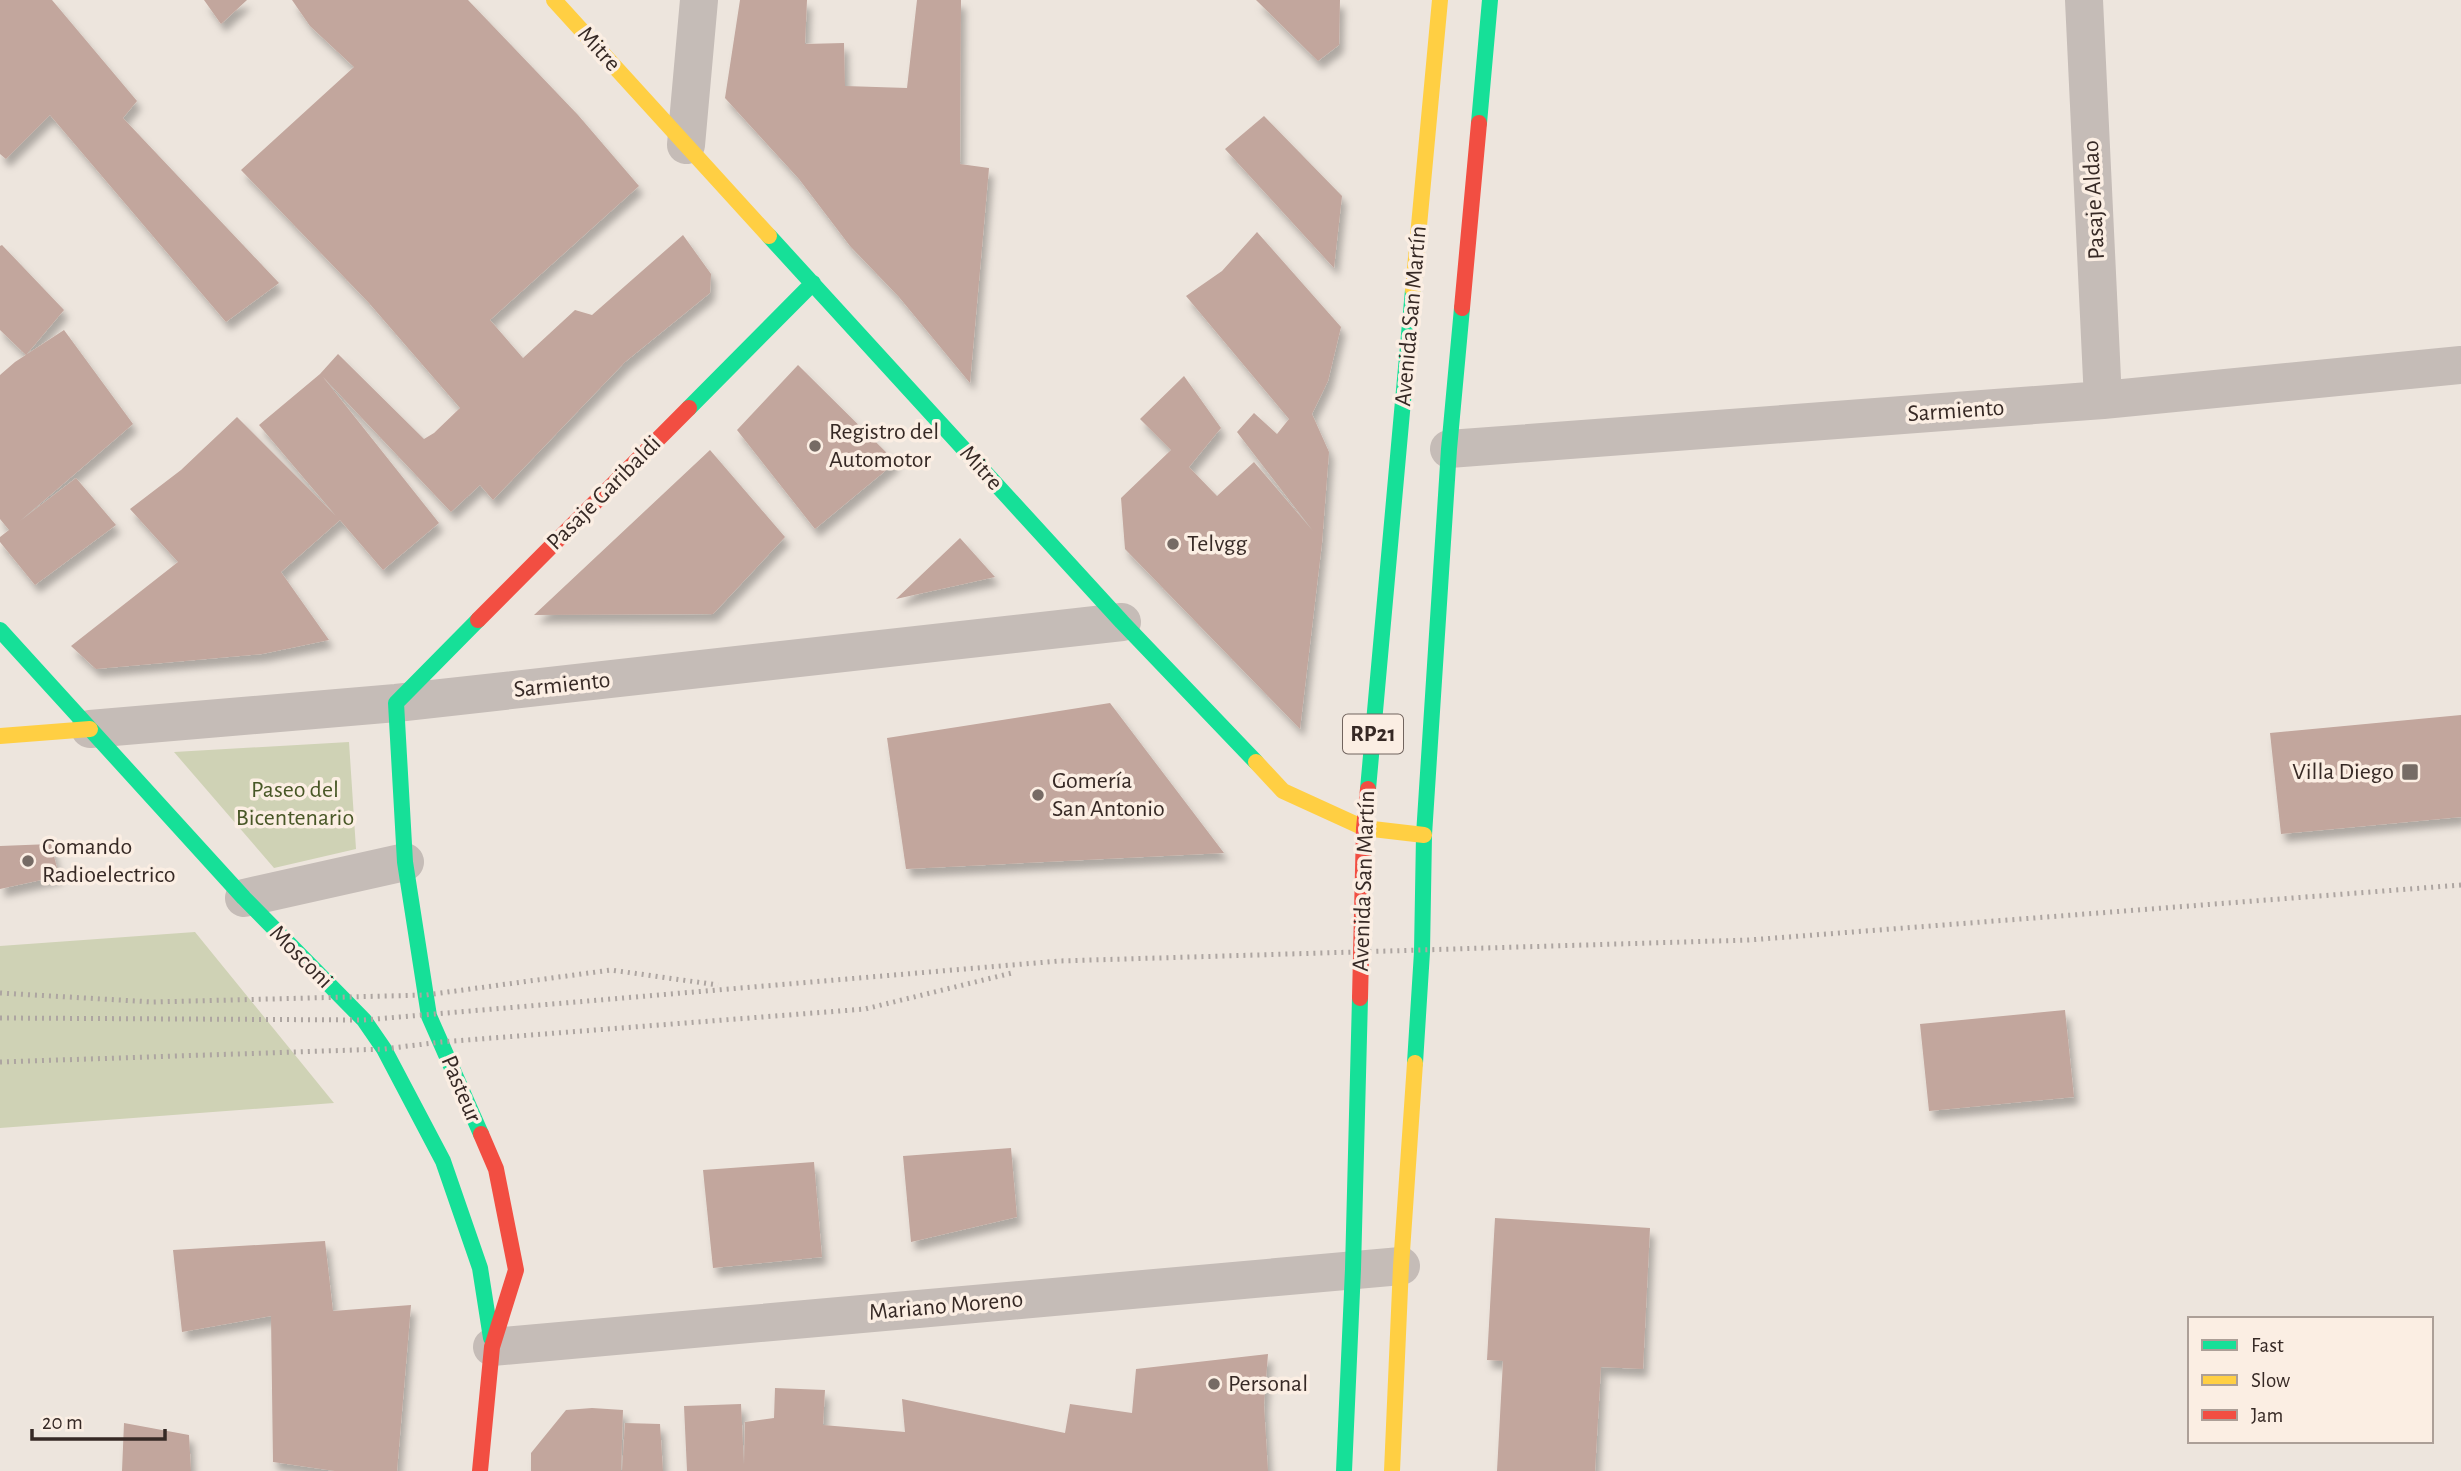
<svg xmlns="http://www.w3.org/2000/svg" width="2461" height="1471" viewBox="0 0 2461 1471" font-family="'Alegreya Sans',sans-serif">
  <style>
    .green { fill: #cfd2b5 }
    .building { fill: #c2a69d; filter: url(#shadow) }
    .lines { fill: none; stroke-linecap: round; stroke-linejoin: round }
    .street { stroke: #c5bcb7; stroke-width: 38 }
    .fast { stroke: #16e098; stroke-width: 16 }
    .slow { stroke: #ffcf43; stroke-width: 16 }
    .jam { stroke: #f24e42; stroke-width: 16 }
    .rail { stroke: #ada5a1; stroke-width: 5; stroke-dasharray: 2 5; stroke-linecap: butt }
    .poi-dot { fill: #766b65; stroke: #fbeee3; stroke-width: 2.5 }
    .labels { text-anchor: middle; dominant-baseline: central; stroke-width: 7; stroke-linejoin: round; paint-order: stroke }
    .shield { fill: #fbeee3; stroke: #71645e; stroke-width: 2 }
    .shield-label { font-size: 23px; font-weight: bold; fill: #362925 }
    .street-label { font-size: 24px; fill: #362925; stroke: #fbeee3 }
    .poi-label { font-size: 24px; fill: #362925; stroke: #fbeee3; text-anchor: start }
    .park-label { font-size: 24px; fill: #485726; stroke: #fbeee3 }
  </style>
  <defs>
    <filter id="shadow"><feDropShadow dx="4.5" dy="8" stdDeviation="3.5" flood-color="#0004"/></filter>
  </defs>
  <rect width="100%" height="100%" fill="#ede5dd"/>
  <!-- green -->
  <path class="green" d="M349,742l7,107 -82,19 -100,-116z
    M195,932l139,171 -334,25v-182z"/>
  <!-- building -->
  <path class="building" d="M0,0h52l85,101 -14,17 156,165 -53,39 -176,-207 -44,44 -6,-5z
    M204,0h43l-26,24z
    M292,0h176l110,115 61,71 -149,134 33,38 52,-48 17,5 91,-80 28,39 -1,19 -85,69 -132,138 -13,-15 -29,27 -128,-135 116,146 -56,47 -43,-50 -59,52 48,68 -67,14 -166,15 -25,-23 107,-84 -48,-53 51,-39 56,-53 99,99 -77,-91 61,-51 18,-20 86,85 10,-6 26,-25 -91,-105 -128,-133 113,-103 -44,-41z
    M740,0h67l-2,44 39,-1 1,43 62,2 10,-88h44l-1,164 29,4 -19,215 -71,-86 -49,-51 -51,-67 -74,-81z
    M1256,0h84l-1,45 -21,16z
    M1264,116l78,80 -8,72 -109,-119z
    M1257,232l84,95 -13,54 -16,33 17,38 -7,91 -22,186 -175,-180 -4,-51 50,-48 -31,-31 44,-43 37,52 -32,39 28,29 37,-34 59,69 -76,-99 17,-19 23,21 12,-15 -103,-123 36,-25z
    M2,245l62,65 -38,45 -26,-25v-84z
    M64,330l69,94 -113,97 56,-43 40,47 -81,60 -35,-43v-5l9,-7 -9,-11v-144l15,-13z
    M798,365l98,97 -81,67 -78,-99z
    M710,450l75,87 -72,77 -179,1z
    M960,538l35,39 -99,22z
    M1110,703l114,150 -318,16 -19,-131z
    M2461,715v102l-180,17 -11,-101z
    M51,844l8,32 -59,13v-43z
    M2065,1010l9,87 -145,14 -9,-87z
    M1011,1148l6,69 -106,25 -8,-86z
    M814,1162l8,95 -109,11 -10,-98z
    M1495,1218l155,10 -7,141 -42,-2 -6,104h-98l6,-110 -16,-1z
    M325,1241l8,70 78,-6 -14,166h-62l-62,-9 -2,-146 -89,16 -9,-82z
    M1268,1354l-4,51 4,66h-581l-3,-65 57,-2 3,61 1,-43 29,-4 1,-30 50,2 -2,35 82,7 -3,-33 163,34 5,-29 62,9 4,-44z
    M592,1408l31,2 -2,61h-90v-18l35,-43z
    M124,1423l65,12 2,36h-69z
    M625,1423l35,1 3,47h-41z"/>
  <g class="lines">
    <!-- street -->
    <path class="street" d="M2084,0l19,400
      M686,145l13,-145
      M1449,449l654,-49 358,-35
      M90,729l306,-26 726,-81
      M244,898l161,-36
      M492,1347l909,-81"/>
    <!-- fast -->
    <path class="fast" d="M1479,123l11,-123
      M769,236l353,386 134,140
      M689,408l124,-125
      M478,620l-82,83 9,159 24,154 52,118
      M0,630l244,268 120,122 20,29 59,112 37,107 11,70
      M1368,789l45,-499
      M1415,1063l7,-111 2,-117 25,-386 13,-141
      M1344,1471l9,-202 7,-271"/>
    <!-- slow -->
    <path class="slow" d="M554,0l215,236
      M1413,290l27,-290
      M0,736l90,-7
      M1256,762l27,29 81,37 60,7
      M1392,1471l9,-205 14,-203"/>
    <!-- jam -->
    <path class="jam" d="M1462,308l17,-185
      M478,620l211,-212
      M1360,998l4,-170 4,-39
      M480,1471l12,-124 24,-77 -20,-101 -15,-35"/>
    <!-- rail -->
    <path class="rail" d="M0,993l153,9 273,-7 185,-25 107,15
      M0,1018l364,2 695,-59 690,-21 712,-55
      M0,1062l384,-13 57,-7 424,-33 147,-36"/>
  </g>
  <!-- markers -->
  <g class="poi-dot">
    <circle cx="815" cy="446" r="7"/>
    <circle cx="1173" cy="544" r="7"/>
    <rect x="2401" y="763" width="18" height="18" rx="3.5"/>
    <circle cx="1038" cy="795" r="7"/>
    <circle cx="28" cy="861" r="7"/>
    <circle cx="1214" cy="1384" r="7"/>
  </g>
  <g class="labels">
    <!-- shield labels -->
    <rect class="shield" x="1343" y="714.5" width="60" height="39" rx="5"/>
    <g class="shield-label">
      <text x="1373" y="734">RP21</text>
    </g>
    <!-- street labels -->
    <g class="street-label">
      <text transform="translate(599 49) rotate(48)">Mitre</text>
      <text transform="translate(2094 200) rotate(-93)">Pasaje Aldao</text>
      <text transform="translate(1411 316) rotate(-85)">Avenida San Martín</text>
      <text transform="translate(1956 411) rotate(-4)">Sarmiento</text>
      <text transform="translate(981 468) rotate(48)">Mitre</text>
      <text transform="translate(604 493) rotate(-45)">Pasaje Garibaldi</text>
      <text transform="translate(562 685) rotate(-6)">Sarmiento</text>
      <text transform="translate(1364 881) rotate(-88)">Avenida San Martín</text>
      <text transform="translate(301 957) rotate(45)">Mosconi</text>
      <text transform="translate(461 1089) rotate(67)">Pasteur</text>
      <text transform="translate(946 1306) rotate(-5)">Mariano Moreno</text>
    </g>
    <!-- poi labels -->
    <g class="poi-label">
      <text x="829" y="432">Registro del<tspan x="829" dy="28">Automotor</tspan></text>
      <text x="1187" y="544">Telvgg</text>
      <text x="2394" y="772" text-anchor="end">Villa Diego</text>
      <text x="1052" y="781">Gomería<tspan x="1052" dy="28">San Antonio</tspan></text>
      <text x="42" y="847">Comando<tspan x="42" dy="28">Radioelectrico</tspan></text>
      <text x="1228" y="1384">Personal</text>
    </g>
    <!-- park labels -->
    <g class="park-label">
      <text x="295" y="790">Paseo del<tspan x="295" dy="28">Bicentenario</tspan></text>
    </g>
  </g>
  <!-- legend -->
  <rect x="2188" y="1317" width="245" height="126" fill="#fbeee3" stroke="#ac9f97" stroke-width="2"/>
  <rect x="2202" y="1340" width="35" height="10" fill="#16e098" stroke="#ac9f97" stroke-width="2"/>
  <text x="2251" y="1352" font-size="21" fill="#362925">Fast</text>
  <rect x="2202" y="1375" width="35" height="10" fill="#ffcf43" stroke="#ac9f97" stroke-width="2"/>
  <text x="2251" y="1387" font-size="21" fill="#362925">Slow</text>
  <rect x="2202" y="1410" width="35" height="10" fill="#f24e42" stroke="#ac9f97" stroke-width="2"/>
  <text x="2251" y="1422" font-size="21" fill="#362925">Jam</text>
  <!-- scale -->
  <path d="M32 1429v10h133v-10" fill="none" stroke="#362925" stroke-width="3.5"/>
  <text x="42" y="1429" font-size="21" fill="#362925" stroke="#fbeee3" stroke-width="5" paint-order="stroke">20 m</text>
</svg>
